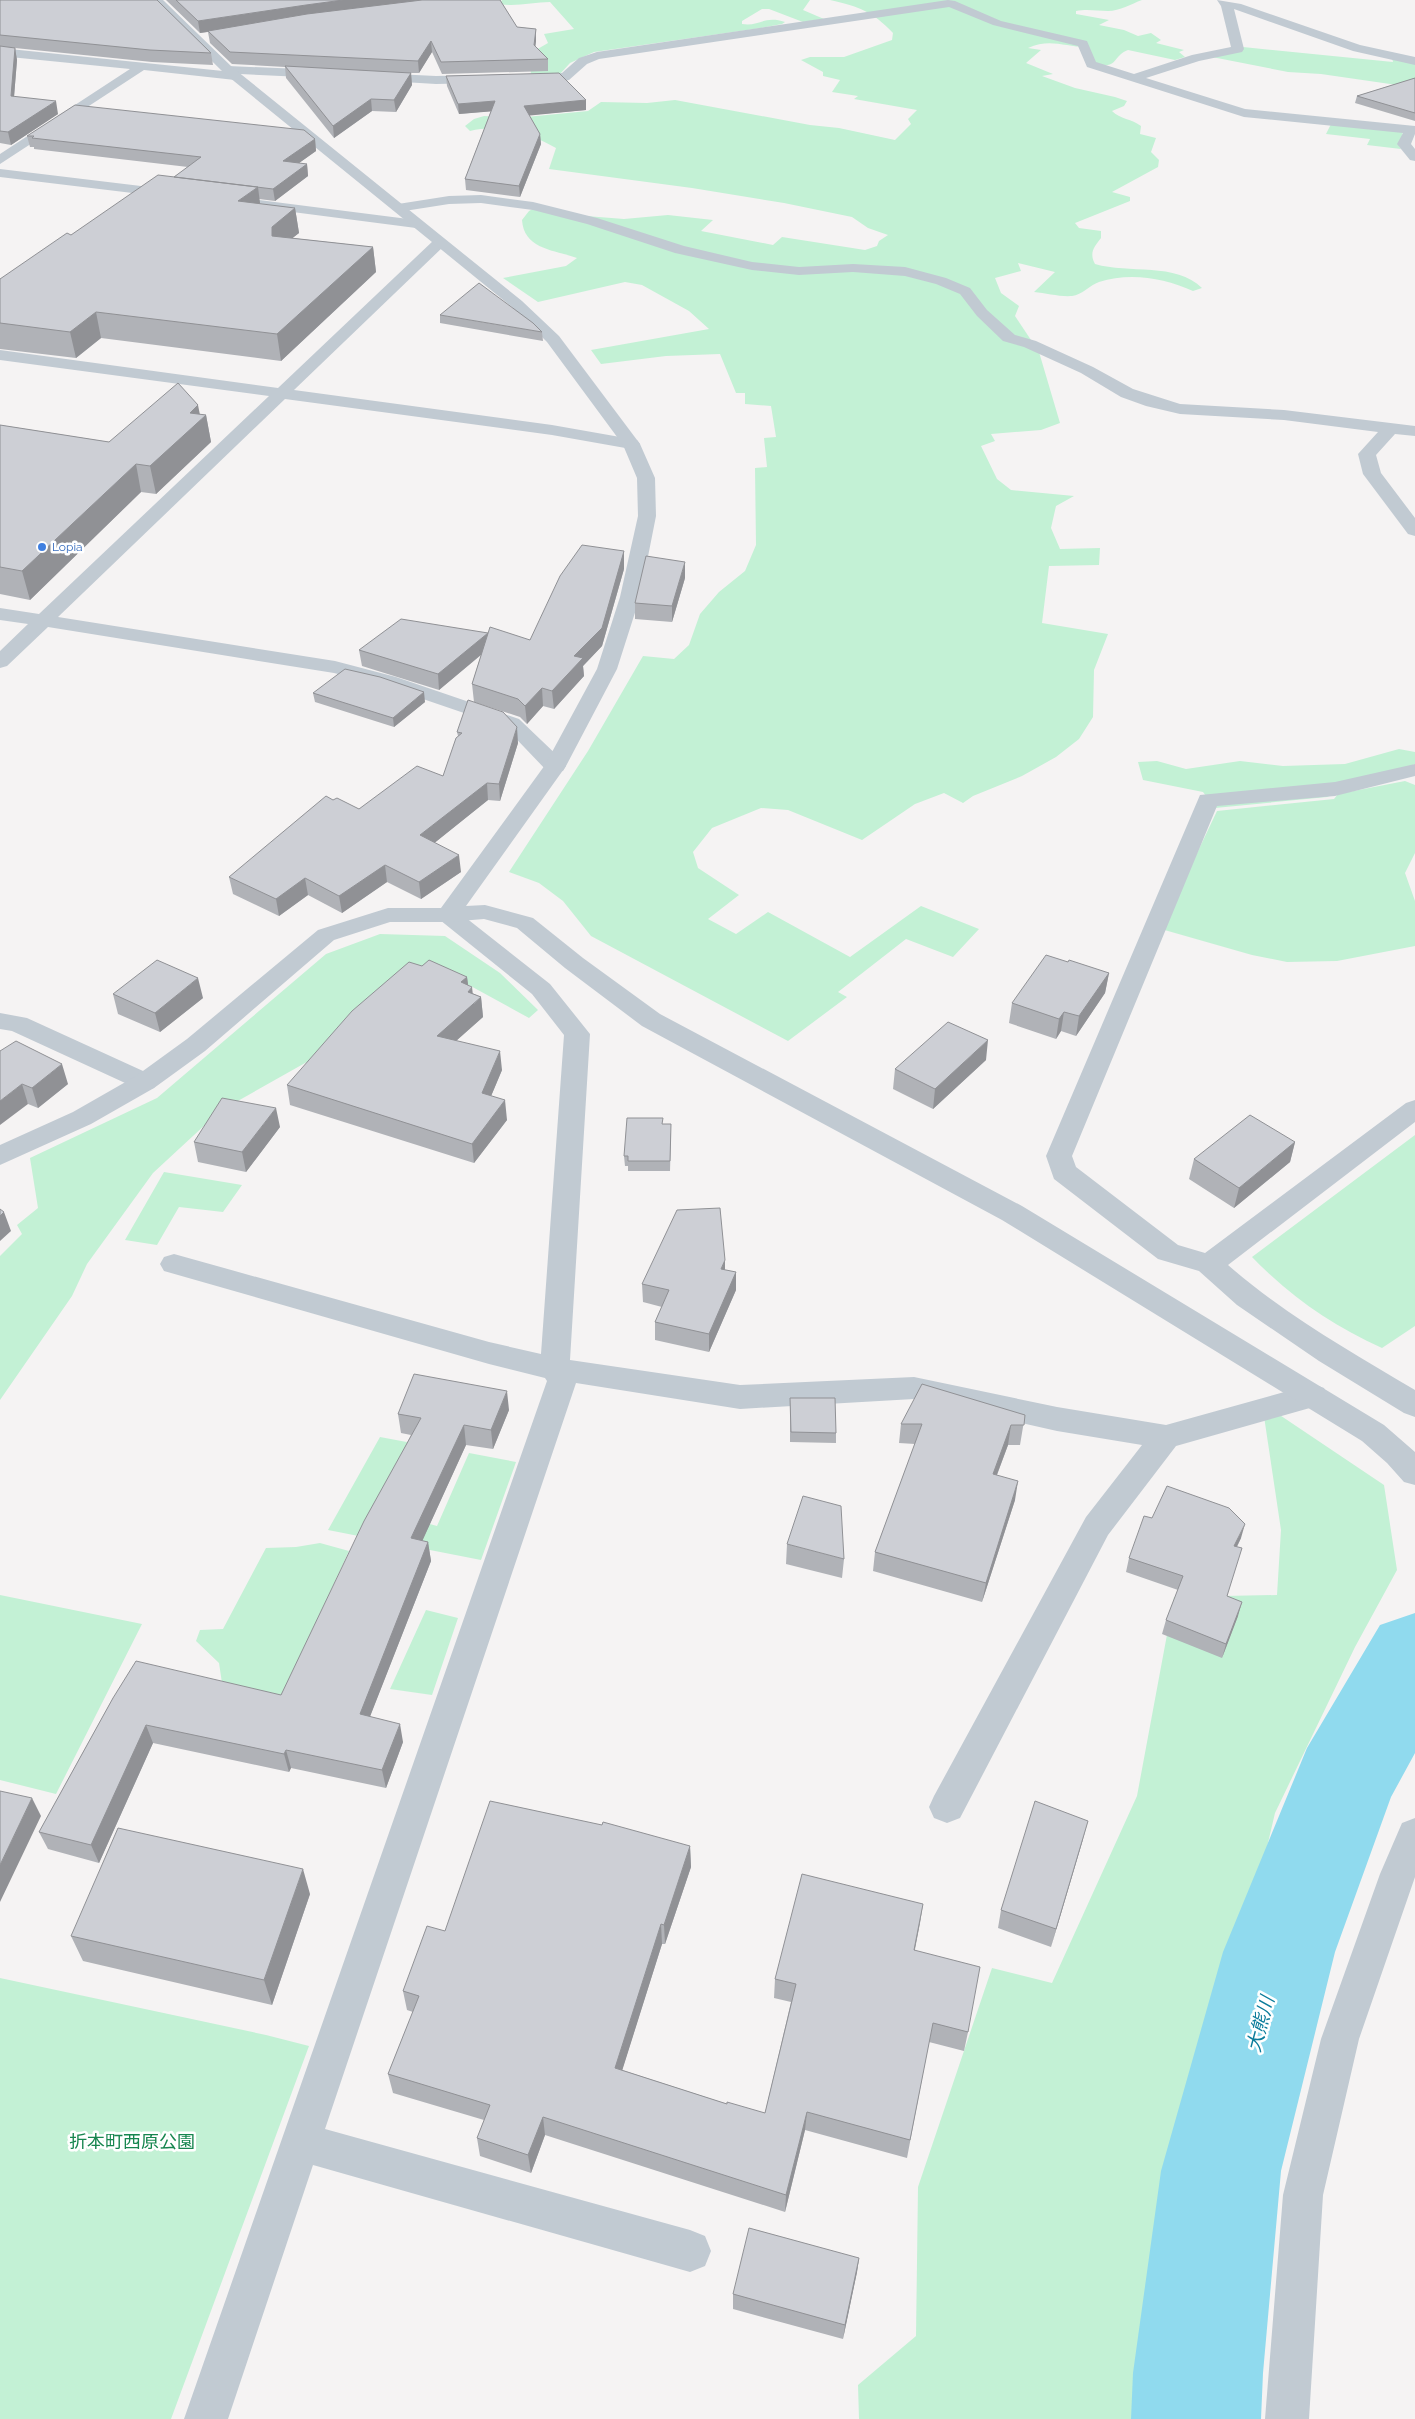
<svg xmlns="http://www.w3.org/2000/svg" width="1415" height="2419" viewBox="0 0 1415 2419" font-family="Raleway,'Noto Sans JP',sans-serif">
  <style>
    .green { fill: #c3f1d5 }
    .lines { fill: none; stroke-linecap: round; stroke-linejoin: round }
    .river { fill: #90daee; fill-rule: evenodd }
    .minor { fill: #c1cad2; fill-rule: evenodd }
    .tertiary { fill: #c1cad2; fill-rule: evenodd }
    .wall { fill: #b0b2b7 }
    .shaded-wall { fill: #909195 }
    .building { fill: #cdcfd5; stroke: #909195 }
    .shop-dot { fill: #3f7fe0; stroke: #fff; stroke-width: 2 }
    .labels { text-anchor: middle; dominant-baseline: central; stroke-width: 5; stroke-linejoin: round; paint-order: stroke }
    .far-shop-label { font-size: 12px; fill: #366cbe; stroke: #fff; text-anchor: start }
    .near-park-label { font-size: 18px; fill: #17864f; stroke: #fff }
    .near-water-label { font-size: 19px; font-style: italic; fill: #0c7c9b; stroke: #fff }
  </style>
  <rect width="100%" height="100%" fill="#f5f3f3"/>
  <!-- green -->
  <path class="green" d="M502,0h308l-7,10 21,9 -21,3 -34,-13h-7l-20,12v3c17,3 22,-9 43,-2l-3,2 -21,4 -167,24 -24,11 -10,11h-29l-2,-20 19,-11 -4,-9 30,-5 -24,-27c-16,0 -35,5 -50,2z
    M830,0h312c-11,4 -22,11 -34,11 -11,0 -20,-2 -32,0v3l33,6 -10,5 25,5 14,6 13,-3 10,7 -5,3 28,7 -5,2 6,5 -10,3 -47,-10c-16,6 -9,20 -35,14l-6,-17c-23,0 -37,-9 -59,1l13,2 -15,13 27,11 -11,2 33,12 40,9 12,4 -3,5 -12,5c8,8 20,8 29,15l-1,8 16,4 -5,14 8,8 -1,7 -46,25 18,5v4l-55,22 4,5 22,3v7c-7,9 -12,15 -6,26 34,10 81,-2 107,24l-9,3c-29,-13 -63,-19 -94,-9 -9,3 -17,13 -27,14 -12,1 -26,-3 -38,-4l21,-20 -37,-9 3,8 -26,7 6,15 18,13 -4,10 24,36 21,71 -19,7 -50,4 4,7 -14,5 16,33 14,11 63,6 -18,10 -5,22 9,21 40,-1 -1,17 -50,1 -7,57 66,11 -14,36 -1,47 -14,22 -23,18 -34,19 -49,20 -10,7 -19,-10 -29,11 -53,36 -74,-30 -27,-2 -49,20 -19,24 5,16 41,27 -31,24 28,15 32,-22 82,45 71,-51 58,23 -26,28 -47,-18 -68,53 9,5 -59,44 -197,-105 -28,-35 -24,-18 -30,-11 79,-121 55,-95 31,3 15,-14 11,-31 19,-22 26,-21 11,-26 -1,-77 12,-1 -3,-29 12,-1 -5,-31 -26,-2v-11h-9l-16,-39 -54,2 -65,8 -10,-14 118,-21 -20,-18 -47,-26 -17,-3 -87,20 -35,-24 63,-12 11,-8c-21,-8 -53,-8 -55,-38l7,-9 11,-6 46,11 38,3 44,-4 45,5 -12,11 72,14 9,-8 83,13 12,-4 2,-5 9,-6 -20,-7 -16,-11 -68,-14 -92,-15 -143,-19 7,-21c-26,-15 -56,-24 -86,-17l-5,-5 9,-7 10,-3 32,2 72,-7 13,-9 46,1 28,-3 135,25 29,3 56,12 16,-16 -3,-5 9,-9 -63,-11 4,-3 -26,-4 8,-12 -17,-4v-4l-22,-12 9,-3h34l48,-17 1,-7c-21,-22 -33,-26 -63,-33z
    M1243,47l150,15 -1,-4 23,4v20l-18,3 -76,-11 -33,-2 -76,-15z
    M1331,124l72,8 -4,14 2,3 -34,-4 3,-6 -44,-5z
    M1399,749l16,3v12l-88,33 -112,11 -12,-16 -60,-12 -5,-18 19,-1 29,8 54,-8 43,5 62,-2z
    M1405,781l10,4v68l-10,20 10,28v45l-78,15 -50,1 -35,-7 -91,-26 56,-118 117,-12 4,-5z
    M380,934l65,2 55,37 38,37 -9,8 -73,-40 -236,133 -67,62 -66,91 -15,32 -72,104v-144l22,-22 -5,-9 21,-17 -8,-50 127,-60 169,-144z
    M1415,1135v191l-33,22c-51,-23 -91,-51 -130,-91z
    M164,1172l78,13 -19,27 -44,-5 -22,38 -32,-5z
    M1262,1403l122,82 13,85 -42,77 -80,166 -142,606h-274l-1,-34 58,-49 2,-149 74,-219 60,15 85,-187 37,-199 103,-2 4,-65z
    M380,1437l32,6 -37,66 62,17 32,-73 47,9 -35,98 -153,-30z
    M320,1543l29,8 -56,122 29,36 -100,-26 -3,-20 -23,-22 4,-11 23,-1 43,-81 30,-1z
    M0,1595l142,29 -86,170 -56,-14z
    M426,1610l32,8 -26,77 -42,-6z
    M0,1978l266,57 43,11 -138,373h-171z"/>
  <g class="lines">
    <!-- river -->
    <path class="river" d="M1415,1613v140l-24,44 -56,155 -54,219 -18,202 -2,46h-130l2,-46 28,-202 62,-219 84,-204 73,-123z"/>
    <!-- minor -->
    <path class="minor" d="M948,0l7,1 46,20 86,20 9,21 38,12 58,-19 39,-8 -10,-41 -4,-6 24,4 119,41 55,12v8l-62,-14 -119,-42 10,40 -2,3 -43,9 -53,17 99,31 170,17v8l-4,10 4,5v12l-5,-1 -13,-16 6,-11 -159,-16 -157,-50 -9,-21 -85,-21 -44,-18 -350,52 -12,5 -18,16 -4,1 -38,1 -6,-4 6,-4 35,-1 17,-15 18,-6z
      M0,48l223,23 1,-4 4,-1 96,4 6,4 -6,4 -84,-4 -1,5 -4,1 -91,-10 -144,94v-10l130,-85 -130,-13z
      M374,73l62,3 48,-1 6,4 -6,4 -48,1 -66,-4 -2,-3 2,-3z
      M0,169l174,21 7,4 -7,4 -174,-21z
      M481,195l52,7 64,16 87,28 68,16 47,5 54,-3 52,3 41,11 24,10 17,22 28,25 21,6 57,26 40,22 47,15 104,6 131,16v10l-20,-2 -19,21 5,18 34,45v18l-7,-2 -45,-60 -5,-20 20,-22 -94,-12 -104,-6 -34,-8 -25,-9 -40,-24 -57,-26 -21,-6 -26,-25 -17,-22 -24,-10 -31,-8 -52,-4 -54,3 -47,-5 -77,-17 -88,-29 -54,-14 -52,-7 -32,1 -51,8 -7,-4 7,-4 51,-8z
      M259,200l157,20 7,4 -7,4 -162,-21 -2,-3z
      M439,239l5,1 2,3 -2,3 -150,144 258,35 85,15 3,4 -3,4 -6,1 -79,-14 -267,-36 -227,218 277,44 61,16 123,42 44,42 3,5 -3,5 -8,1 -8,-1 -42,-44 -123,-42 -48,-12 -286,-46 -41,39 -7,2v-17l28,-27 -28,-4v-12l39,6 230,-218 -269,-36v-10l278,38 156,-148z
      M1415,764v12l-80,20 -118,10 -145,350 4,11 102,78 27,8 201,-150 9,-3v22l-187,143c56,49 123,87 187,125v27l-11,-4 -85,-52 -82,-56 -38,-34 -41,-12 -104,-80 -8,-23 154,-361 135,-13z
      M448,908l8,2 94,74 40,50 -20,326 170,25 174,-8 143,30 109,18 147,-41 11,4 4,8 -4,8 -148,42 -68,89 -148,283 -13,5 -13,-5 -5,-11 5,-11 152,-279 56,-72 -85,-14 -143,-32 -174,10 -164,-26 -251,746 365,101 15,6 6,15 -6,15 -15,6 -377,-107 -85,254h-44l363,-1038 -2,-3 -56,-14 -325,-93 -4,-7 4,-7 10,-3 315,88 52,12 23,-319 -32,-41 -92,-74 -4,-5 4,-5z
      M0,1013l27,5 127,58 4,6 -4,6 -9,3 -9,-3 -124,-57 -12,-2z
      M1415,1818v59l-56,162 -36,156 -14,224h-44l18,-224 38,-156 59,-165 22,-51z"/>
    <!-- tertiary -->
    <path class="tertiary" d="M150,0h13l69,67 290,234 37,35 81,108 15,34 1,38 -16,81 -23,72 -51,97 -100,140 19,-1 48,13 50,40 77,56 362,192 362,219 31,27v33l-11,-3 -17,-19 -25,-22 -360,-221 -360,-194 -77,-58 -48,-40 -33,-9 -36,3h-58l-56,18 -129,111 -51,37 -63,36 -91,41v-20l73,-33 63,-36 51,-37 131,-109 70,-22h53l104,-143 52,-96 23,-72 18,-81 -1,-38 -14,-33 -76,-103 -35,-35 -288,-234z"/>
  </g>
  <!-- wall -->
  <path class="wall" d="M0,0l211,53 2,12 -61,-3 -137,-14 2,12 -3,37 44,17 -47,31 -11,-2z
    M166,0h334l17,27 19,2v12l-1,6 13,12v12l-106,3 -10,-22 -13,21h-8l1,12 -16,27 -24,-1 -38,27 -48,-60 -1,-11 -53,-3 -22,-21 -2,-11 -8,1z
    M446,76l140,24v10l-57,5 11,19 1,10 -21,53 -54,-7 -1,-11 26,-68 -32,3 -12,-28z
    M1415,78v43l-60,-18 2,-7z
    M27,136l288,3 1,12 -17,12 8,1 1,12 -33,25 -16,-2 1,5 35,4 4,25 -7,5 81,9 3,25 -95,89 -180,-23 -25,20 -76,-9v-70l71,-44 103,-58 14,-10 -154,-18v-2h-4z
    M440,315l102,17 1,9 -103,-18z
    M200,414l6,1 5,27 -55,52 -15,-2 -111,108 -30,-6v-169l109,17z
    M624,569l-22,77 -19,20 1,10 -30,33 -11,-3 -16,18 -7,-7 -46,-15 -2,-18 9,-29 -42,35 -77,-24 -3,-16 129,-17v2l42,5z
    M685,578l-13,44 -37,-3v-16z
    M313,693l112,9 -31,25 -79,-25z
    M457,732l61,11 -18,58 -12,-1 -54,43 27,29 -40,27 -34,-17 -45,31 -34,-18 -29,21 -46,-22 -4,-17 104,-77 26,9 84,-33 15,-40z
    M1068,962l41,11 -4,20 -29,43 -15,-5 -5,8 -47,-16 3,-20z
    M422,966l45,11 1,9 4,7 9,4 2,20 -27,24 46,29 -11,26 16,24 -33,43 -184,-58 -3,-20z
    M113,994l90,4 -43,34 -42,-18z
    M0,1051l68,33 -30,24 -10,-4z
    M986,1060l-53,49 -40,-20 2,-20z
    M663,1124l8,10 -1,37h-42v-5h-3l-1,-10z
    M280,1127l-34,45 -48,-10 -4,-20z
    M1295,1142l-5,20 -56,46 -45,-29 5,-20z
    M725,1270l11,2v18l-27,62 -54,-12v-18l7,-15 -19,-5 -1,-18z
    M790,1398l46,35v10l-46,-1z
    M509,1410l-16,39 -27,-4 -44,96 6,1 3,19 -61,155 33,26 -17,46 -95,-20 -2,4 -136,-29 -54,120 -51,-14 -9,-17 74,-134 168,-3 130,-260 -10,-2 -3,-19z
    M1025,1415l-5,30h-12l-11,30 18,25 -33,102 -109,-31 2,-19 40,-108 -16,-1 2,-19z
    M1152,1518l89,20 -4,9 -10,49 11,20 -16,42 -60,-24 4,-14 12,-30 -52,-18 3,-14z
    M787,1544l57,15 -2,19 -56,-14z
    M1083,1839l-32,108 -53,-19 3,-18z
    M690,1846l1,21 -26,77h-3l-40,126 105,34 38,9 26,-111 -17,-4 1,-19 148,-75 -9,47 54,81 -4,19 -35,-9 -22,116 -102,-28 -20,82 -240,-77 -14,38 -51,-17 -3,-18 7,-18 -91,-27 -5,-19 25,-62 -6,-2 -4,-19 42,-60z
    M310,1894l-38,111 -189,-44 -12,-25z
    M859,2258l-2,14 -14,67 -110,-30v-15z"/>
  <!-- shaded-wall -->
  <path class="shaded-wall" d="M343,0h90l-125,16 -108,17 -2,-12 108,-16z
    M536,29v12l-2,16v-12z
    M431,41l1,11 -13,21 -1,-12z
    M15,48l2,12 -4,49 -2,-13z
    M411,73l1,12 -16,27 -2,-12z
    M371,99l1,12 -38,27 -1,-12z
    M586,100v10l-61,6 -1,-10z
    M56,101l2,13 -47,31 -3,-13z
    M495,101l1,10 -37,3 -1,-10z
    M540,134l1,10 -21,53 -1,-11z
    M315,139l1,12 -31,22 -2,-12z
    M307,164l1,12 -33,25 -2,-12z
    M258,187l3,24 -23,-10z
    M295,208l4,25 -24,19 -3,-16v-9z
    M373,247l3,25 -95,89 -4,-27z
    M96,312l5,26 -25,20 -6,-26z
    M198,405l3,15 5,-5 5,27 -55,52 -6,-28 40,-53z
    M136,464l5,28 -111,108 -8,-29z
    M624,551v18l-22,77 -19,20 1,10 -30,33 -2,-18 22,-35z
    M685,562v16l-13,44v-16z
    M488,633l1,15 -50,42 -1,-16z
    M542,688l1,18 -16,18 -2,-18z
    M424,692l1,10 -31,25 -1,-9z
    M517,727l1,16 -18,58 -1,-17z
    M487,783l1,17 -66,53 -2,-18z
    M459,855l2,17 -40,27 -2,-17z
    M385,865l2,17 -45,31 -3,-17z
    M305,878l3,17 -29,21 -3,-17z
    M1109,973l-4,20 -29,43 3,-20z
    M467,977l2,14 3,-4 2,17 7,-7 2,20 -44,39 -2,-20 24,-54z
    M198,978l5,20 -43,34 -5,-19z
    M1064,1012l-3,19 -5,8 3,-20z
    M988,1040l-2,20 -53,49 2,-20z
    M500,1051l2,19 -18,43 -2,-20z
    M62,1064l6,20 -30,24 -6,-20z
    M22,1084l6,20 -28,21v-24z
    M505,1100l2,20 -33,43 -2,-19z
    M276,1108l4,19 -34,45 -4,-20z
    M1295,1142l-5,20 -56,46 5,-20z
    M4,1212l7,19 -11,10v-25z
    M725,1260v18l-4,-9z
    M736,1272v18l-27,62v-18z
    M507,1391l2,19 -16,39 -2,-19z
    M464,1425l2,20 -51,112 -4,-19z
    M1011,1425l-3,20 -18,48 3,-19z
    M1018,1481l-3,19 -33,102 4,-19z
    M1245,1524l-4,14 -11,22 4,-14z
    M428,1542l3,19 -67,171 -4,-18z
    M1242,1602l-4,14 -16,42 4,-14z
    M400,1724l3,18 -17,46 -4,-18z
    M146,1725l7,18 -54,120 -8,-18z
    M286,1750l5,18 -2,4 -5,-18z
    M32,1798l9,18 -41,86v-37z
    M1088,1821l-5,18 -32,108 5,-18z
    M690,1846l1,21 -26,77 -1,-19z
    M303,1869l7,25 -38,111 -8,-25z
    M923,1904l-3,19 -9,47 3,-20z
    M661,1924l1,20 -45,143 -2,-19z
    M807,2112l-2,18 -20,82 1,-17z
    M543,2117l2,18 -14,38 -3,-18z
    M859,2258l-2,14 -14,67 2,-14z"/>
  <!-- building -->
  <path class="building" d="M0,0h157l54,53 -61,-3 -150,-15z
    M176,0h167l-37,5 -108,16z
    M422,0h78l17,27 19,2 -2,16 14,14 -107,3 -10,-21 -13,20 -188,-9 -22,-21 99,-17z
    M0,46l15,2 -4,48 45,5 -48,31 -8,-1z
    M285,66l126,7 -17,27 -23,-1 -38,27z
    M559,73l27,27 -62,6 16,28 -21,52 -54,-7 30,-78 -37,3 -12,-28z
    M1415,78v35l-58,-17z
    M75,105l229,25 11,9 -32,22 24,3 -34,25 -99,-12 27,-20 -169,-19 2,-2h-7z
    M158,175l100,12 -20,14 57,7 -23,19v9l101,11 -96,87 -181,-22 -26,20 -70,-9v-44l67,-46 4,2z
    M479,283l54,40 9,9 -102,-17z
    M178,383l20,22 -8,8 16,2 -56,51 -14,-2 -114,107 -22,-4v-142l109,17z
    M582,545l42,6 -22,77 -28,28 9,2 -31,33 -10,-3 -17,18 -7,-7 -46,-15 18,-57 40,13 30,-64z
    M646,556l39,6 -13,44 -37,-3z
    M401,619l87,14 -50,41 -79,-24z
    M345,669l35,8 44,15 -31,26 -80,-25z
    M468,700l35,12 14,15 -18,57 -12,-1 -67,52 39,20 -40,27 -34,-17 -46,31 -34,-18 -29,21 -47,-22 97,-81 7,4 4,-2 22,11 58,-43 26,10 13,-38 6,-5 -5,-1z
    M1046,955l22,7 1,-2 40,13 -30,43 -15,-4 -5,7 -47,-16z
    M157,960l41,18 -43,35 -42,-19z
    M429,960l38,17 -6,5 11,5 -4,5 13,5 -44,39 63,15 -18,42 23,7 -33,44 -185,-59 65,-74 57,-49 13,4z
    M948,1022l40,18 -53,49 -40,-20z
    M16,1041l46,23 -30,24 -10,-4 -22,17v-50z
    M222,1098l54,10 -34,44 -48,-10z
    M1250,1115l45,27 -56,46 -45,-29z
    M627,1118h36l-1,6h9l-1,37h-42v-5h-4z
    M720,1208l5,52 -4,9 15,3 -27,62 -54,-12 14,-32 -27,-6 35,-74z
    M0,1209l4,3 -4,4z
    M414,1374l93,17 -16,39 -27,-5 -53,113 17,4 -68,172 40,10 -18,46 -96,-20 -2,4 -138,-29 -55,120 -52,-13 74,-134 23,-37 145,34 83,-174 57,-103 -23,-4z
    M922,1384l103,31 -1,10h-13l-18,49 25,7 -32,102 -111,-31 47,-128h-21z
    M790,1398h45l1,35 -45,-1z
    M1167,1486l62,22 16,16 -11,22 8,2 -15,48 15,6 -16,42 -60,-24 17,-44 -54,-18 15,-42 8,2z
    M803,1496l38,10 3,53 -57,-15z
    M0,1791l32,7 -32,67z
    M490,1801l112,24 1,-3 87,24 -26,79 -3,-1 -46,144 112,36v-2l38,11 31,-129 -21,-5 27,-105 121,30 -9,46 66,17 -12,65 -35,-9 -23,117 -103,-28 -21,83 -243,-78 -15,38 -51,-17 13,-33 -102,-31 31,-78 -16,-5 24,-65 18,5z
    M1035,1801l53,20 -32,108 -55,-19z
    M118,1828l185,41 -39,111 -193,-44z
    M749,2228l110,30 -14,67 -112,-31z"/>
  <!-- markers -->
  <circle class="shop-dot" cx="42" cy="547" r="5"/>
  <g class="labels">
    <!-- far-shop labels -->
    <g class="far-shop-label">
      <text x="52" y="547">Lopia</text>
    </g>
    <!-- near-park labels -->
    <g class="near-park-label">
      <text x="132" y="2141">折本町西原公園</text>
    </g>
    <!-- near-water labels -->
    <g class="near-water-label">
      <text transform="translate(1260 2024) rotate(-75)">大熊川</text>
    </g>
  </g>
</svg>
